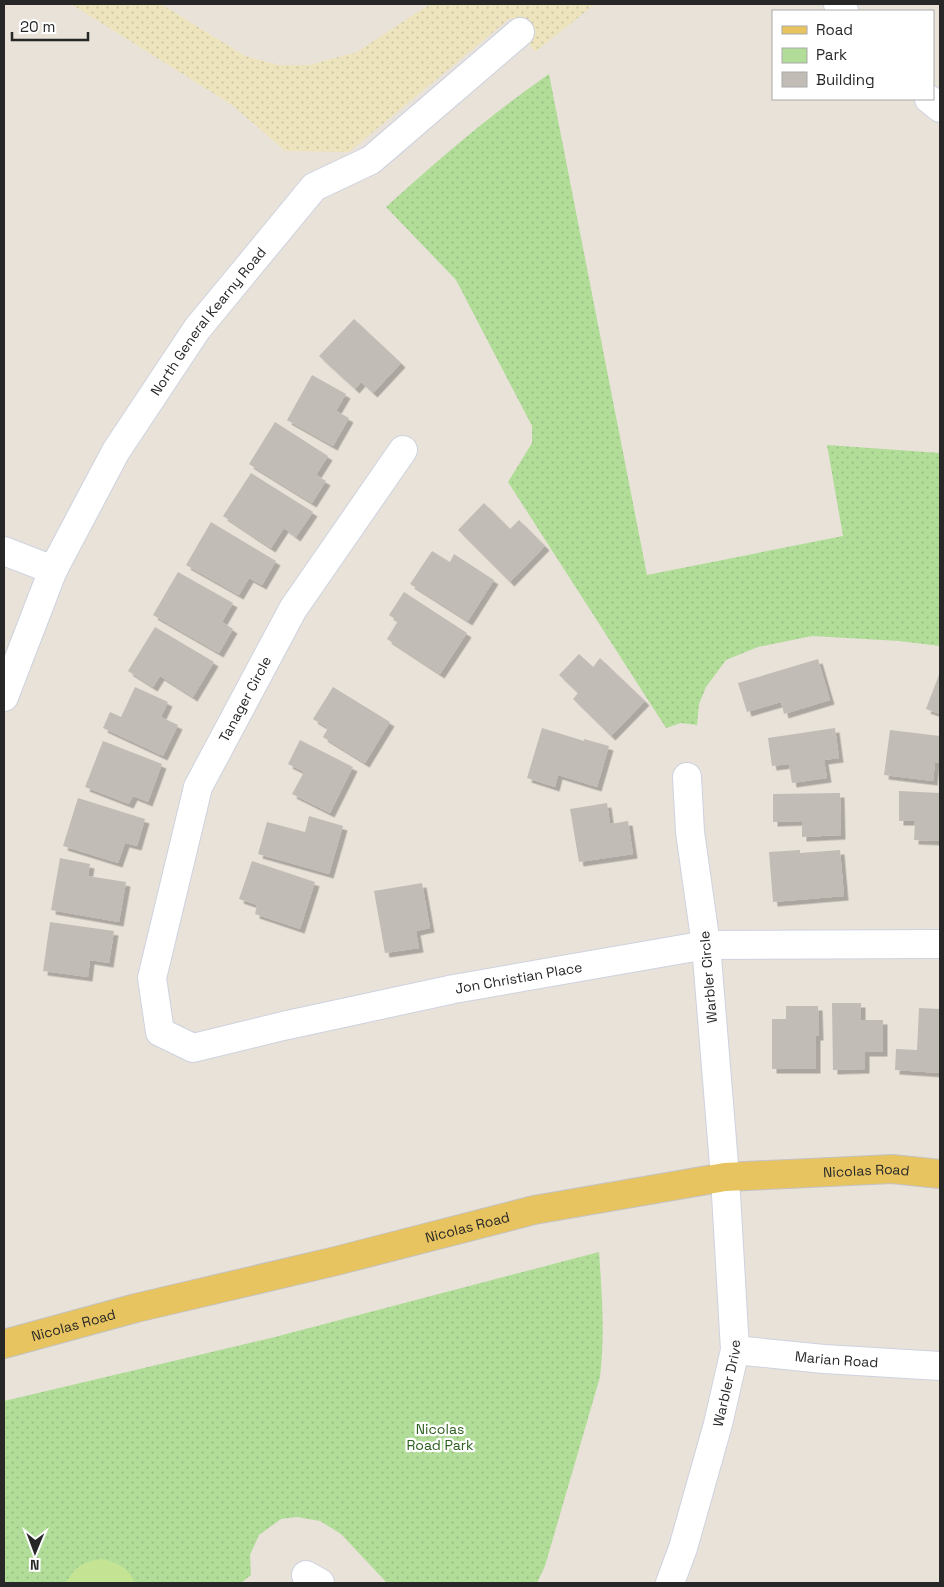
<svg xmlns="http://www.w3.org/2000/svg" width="944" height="1587" viewBox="0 0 944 1587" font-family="'Space Grotesk',sans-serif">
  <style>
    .green { fill: url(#green-dots) }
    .sand { fill: url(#sand-dots) }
    .pitch { fill: #c4e494 }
    .building { fill: #c1bcb6; filter: url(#shadow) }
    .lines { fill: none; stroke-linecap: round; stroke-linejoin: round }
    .minor-casing { stroke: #ced2df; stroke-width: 30 }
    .major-casing { stroke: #c3c3c3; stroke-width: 30 }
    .minor { stroke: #fff; stroke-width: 28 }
    .major { stroke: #e7c460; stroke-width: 28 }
    .labels { text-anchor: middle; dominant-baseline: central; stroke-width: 4.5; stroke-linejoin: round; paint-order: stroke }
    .street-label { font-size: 14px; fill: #272727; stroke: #fff }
    .park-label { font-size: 14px; fill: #2c5e1d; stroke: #fff }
  </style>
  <defs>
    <pattern id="green-dots" width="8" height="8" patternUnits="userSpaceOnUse" patternTransform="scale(1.25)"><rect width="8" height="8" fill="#b1dd98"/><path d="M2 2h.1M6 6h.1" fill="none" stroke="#98be83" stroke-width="1.8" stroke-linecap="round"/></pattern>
    <pattern id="sand-dots" width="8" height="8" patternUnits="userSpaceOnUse" patternTransform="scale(1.25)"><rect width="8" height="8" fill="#ede4bd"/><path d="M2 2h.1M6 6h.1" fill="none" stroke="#cbc4a2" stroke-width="1.8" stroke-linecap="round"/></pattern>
    <filter id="shadow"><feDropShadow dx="4.5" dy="4.5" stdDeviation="0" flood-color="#0004"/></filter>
  </defs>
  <rect width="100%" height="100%" fill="#e9e2d9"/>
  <!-- green -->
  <path class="green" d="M549,74l98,501 196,-39 -16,-91 113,8v193l-41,-5 -87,-5 -54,11 -32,13 -20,27 -7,17 -2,21 -16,-2 -15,5 -158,-246 24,-39v-17l-76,-146 -70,-73c52,-47 105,-93 163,-133z
    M599,1252c3,42 6,83 1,125l-55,189 -8,17h-150l-46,-49 -21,-13 -23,-4 -16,2 -22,16 -9,20 1,20 -10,8h-237v-182l267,-63z"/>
  <!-- sand -->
  <path class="sand" d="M71,4h90l84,52 33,9h31l48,-13 73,-48h165l-60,48 -25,-34 -161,134 -64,-1 -53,-46z"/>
  <!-- pitch -->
  <path class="pitch" d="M102,1559c14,3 28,9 32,24h-68c8,-16 18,-22 36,-24z"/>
  <!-- building -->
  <path class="building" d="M354,319l47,44 -28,30 -12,-11 -6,7 -36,-33z
    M312,375l34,19 -10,17 13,7 -16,28 -46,-26z
    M275,422l53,34 -12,19 10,6 -14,22 -63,-39z
    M251,473l62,39 -17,25 -12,-9 -13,20 -48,-32z
    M484,503l26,26 9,-9 26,26 -35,36 -52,-52z
    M211,522l65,39 -14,24 -13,-7 -10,17 -53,-30z
    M432,551l18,11 4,-8 40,26 -26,41 -58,-37z
    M178,572l55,31 -11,19 11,7 -14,24 -66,-38z
    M404,592l63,41 -27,41 -53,-35 11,-18 -9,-6z
    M155,627l59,35 -21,35 -33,-21 -7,11 -25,-16z
    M579,654l14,13 7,-9 45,43 -34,35 -38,-37 5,-6 -19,-18z
    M818,659l12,41 -46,14 -3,-12 -34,10 -9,-29z
    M940,672v42l-14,-5z
    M135,687l33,15 -7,15 17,8 -15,31 -60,-28 7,-16 11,5z
    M333,687l57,35 -25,41 -42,-26 5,-9 -15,-9z
    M542,728l42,13v-2l25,7 -12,41 -39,-12 -3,12 -28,-9z
    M835,728l4,30 -15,2 3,18 -35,5 -3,-19 -17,2 -4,-28z
    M890,730l50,6v27l-5,-1 -2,19 -49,-6z
    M300,740l53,27 -23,46 -38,-19 12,-22 -16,-8z
    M103,741l59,23 -14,38 -15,-6 -4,8 -44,-17z
    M899,791l41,2v48l-26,-1 1,-19h-16z
    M840,793l1,42 -39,2v-16l-29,1v-28z
    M78,798l67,21 -8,27 -12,-3 -7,20 -55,-17z
    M607,803l3,21 18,-3 5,33 -54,8 -9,-53z
    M309,816l34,10 -14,48 -71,-20 9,-32 38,10z
    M800,850v3l40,-3 4,46 -71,6 -4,-50z
    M60,858l30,6 -2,12 38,6 -7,40 -68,-12z
    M252,861l63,21 -15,47 -45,-15 2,-9 -18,-6z
    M422,883l8,45 -14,3 3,17 -34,5 -11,-62z
    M50,922l64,9 -5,32 -19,-3 -2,17 -45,-6z
    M832,1003h29v17h22v32h-18v17l-32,1z
    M786,1006h32l1,30h-3v33h-44v-50h14z
    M919,1008l21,1v64l-45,-3 1,-21 21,1z"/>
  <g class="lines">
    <defs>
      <g id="minor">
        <path d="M838,4l6,7"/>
        <path d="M929,99l11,9"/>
        <path id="s1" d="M403,450l-110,159 -95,178 -46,191 8,54 33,16 90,-22 171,-37 252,-44 234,-1"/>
        <path d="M4,551l49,19"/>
        <path id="s2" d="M4,697l49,-127 63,-119 81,-122 117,-142 57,-27 149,-128"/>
        <path id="s3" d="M735,1350l89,9 116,7"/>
        <path d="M306,1575l14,8"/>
        <path id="s4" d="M670,1583l13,-35 35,-124 17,-74 -10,-173 -19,-232 -16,-113 -3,-55"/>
      </g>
      <g id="major">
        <path id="s5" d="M4,1344l132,-36 200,-47 198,-51 191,-33 167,-8 48,5"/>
      </g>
    </defs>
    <!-- minor casing -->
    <use href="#minor" class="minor-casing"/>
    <!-- major casing -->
    <use href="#major" class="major-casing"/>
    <!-- minor -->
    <use href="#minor" class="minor"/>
    <!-- major -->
    <use href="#major" class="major"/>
  </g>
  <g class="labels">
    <!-- street labels -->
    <g class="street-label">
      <text stroke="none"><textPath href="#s2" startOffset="430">North General Kearny Road</textPath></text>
      <text transform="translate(245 699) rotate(-62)">Tanager Circle</text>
      <text transform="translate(708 977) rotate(-95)">Warbler Circle</text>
      <text stroke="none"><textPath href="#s1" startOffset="1016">Jon Christian Place</textPath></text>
      <text stroke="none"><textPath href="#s5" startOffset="882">Nicolas Road</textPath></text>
      <text stroke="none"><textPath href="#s5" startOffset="478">Nicolas Road</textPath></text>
      <text stroke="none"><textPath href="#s5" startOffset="72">Nicolas Road</textPath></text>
      <text stroke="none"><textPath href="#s3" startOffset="102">Marian Road</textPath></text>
      <text stroke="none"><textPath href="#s4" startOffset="208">Warbler Drive</textPath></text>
    </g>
    <!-- park labels -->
    <g class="park-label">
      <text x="440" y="1429">Nicolas<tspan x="440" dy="16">Road Park</tspan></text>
    </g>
  </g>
  <!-- border -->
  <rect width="944" height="1587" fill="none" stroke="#272727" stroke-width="10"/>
  <!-- legend -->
  <rect x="772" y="10" width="162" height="90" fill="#ffffff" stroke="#a9a9a9"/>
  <rect x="782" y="26" width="25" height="8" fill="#e7c460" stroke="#a9a9a9"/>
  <text x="816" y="35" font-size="15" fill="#272727">Road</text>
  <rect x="782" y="48" width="25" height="15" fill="#b1dd98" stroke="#a9a9a9"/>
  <text x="816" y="60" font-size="15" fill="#272727">Park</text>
  <rect x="782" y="72" width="25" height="15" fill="#c1bcb6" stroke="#a9a9a9"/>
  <text x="816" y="85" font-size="15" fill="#272727">Building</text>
  <!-- north arrow -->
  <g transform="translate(35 1552) rotate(181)" stroke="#ffffff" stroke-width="4" paint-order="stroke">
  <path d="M0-4L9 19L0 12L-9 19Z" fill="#272727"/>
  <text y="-8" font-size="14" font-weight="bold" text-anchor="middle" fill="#272727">N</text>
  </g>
  <!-- scale -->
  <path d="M12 32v8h76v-8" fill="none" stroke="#272727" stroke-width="2.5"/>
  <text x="20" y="32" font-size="15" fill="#272727" stroke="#ffffff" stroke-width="4" paint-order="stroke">20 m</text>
</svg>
